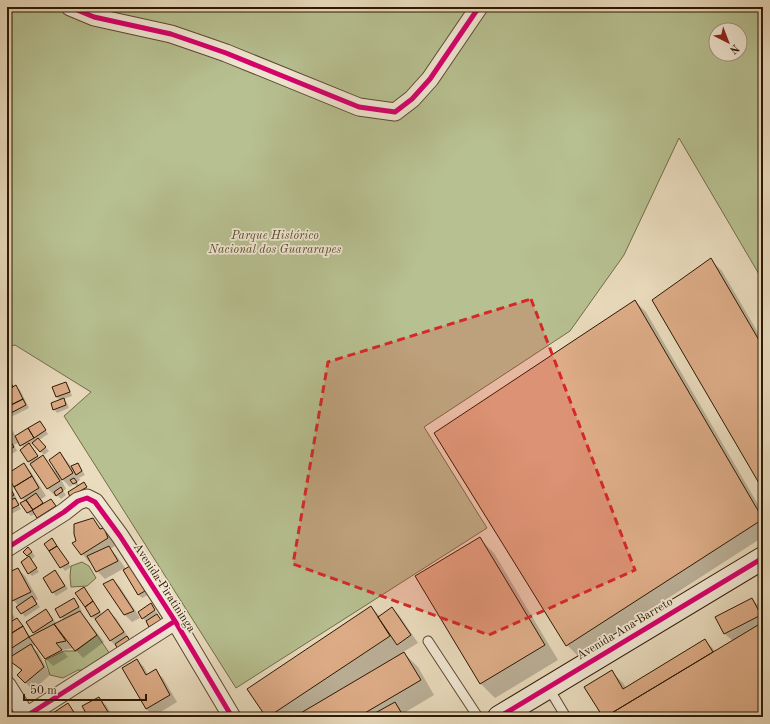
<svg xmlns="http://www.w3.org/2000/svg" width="770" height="724" viewBox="0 0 770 724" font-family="'Old Standard TT',serif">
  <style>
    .green { fill: #b7c091; stroke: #726c48; fill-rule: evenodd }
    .shadow { fill: #0003 }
    .building { fill: #dead88; stroke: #2d1700 }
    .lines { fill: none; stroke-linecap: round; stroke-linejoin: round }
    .lane-casing { stroke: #5c4830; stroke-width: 11 }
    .street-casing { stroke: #5c4830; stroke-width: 19 }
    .secondary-casing { stroke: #2d1700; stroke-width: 24 }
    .lane { stroke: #f1e8d5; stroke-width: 9 }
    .street { stroke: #f1e8d5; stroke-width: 17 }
    .secondary { stroke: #f1e8d5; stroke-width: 22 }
    .cycleway-casing { stroke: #f1e8d5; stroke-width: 8 }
    .cycleway { stroke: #d6006c; stroke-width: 5 }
    .marked { fill: #d62828; fill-opacity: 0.2; stroke: #d62828; stroke-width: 3; stroke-dasharray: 8 5; stroke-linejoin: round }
    .labels { text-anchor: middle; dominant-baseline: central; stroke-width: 3.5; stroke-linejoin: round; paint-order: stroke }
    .park-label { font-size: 12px; font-style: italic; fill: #564a2c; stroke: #f1e8d5 }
    .street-label { font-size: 12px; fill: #2d1700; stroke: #f1e8d5 }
  </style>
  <rect width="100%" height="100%" fill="#eadcbe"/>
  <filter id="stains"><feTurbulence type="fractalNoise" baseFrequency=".005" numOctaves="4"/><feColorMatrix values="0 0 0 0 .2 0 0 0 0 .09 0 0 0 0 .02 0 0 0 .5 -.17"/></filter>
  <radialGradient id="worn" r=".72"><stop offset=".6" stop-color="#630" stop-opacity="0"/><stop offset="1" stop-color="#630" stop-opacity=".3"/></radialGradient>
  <!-- green -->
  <path class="green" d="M7,7h756v274l-84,-143 -55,117 -54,76 -146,96 63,101 -251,160 -172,-272 27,-24 -76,-47 -8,2zM716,30h24v24h-24z
    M82,562l7,4 7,12 -9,8 -16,1 -1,-11 1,-10z
    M97,635l17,25 -20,11 -16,-1 -15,8 -13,-3 -5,-15 19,-9h12z"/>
  <!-- shadow -->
  <path class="shadow" d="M711,260l11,11 41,70v147z
    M635,301l11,11 117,201v24l-185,119 -11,-11z
    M9,381l5,7 2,-1 4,3 9,18 -16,8 -6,-9v-25z
    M66,383l3,4 3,9 -9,3 4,4 2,5 -12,5 -3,-4 6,-8 -3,-4 -4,-9z
    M40,422l8,12 -9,6 10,11 -5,4 -11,-12 -3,2 10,14 3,-2 12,14 1,-1 4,-17 12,14 6,-3 7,11 -6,3 1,2 -3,2 2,4 5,-2 5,7 -15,9 4,-13 -4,-3 -4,3 -10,-10 6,12 -3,2 3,4 -5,4 -4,-4 -2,1 -7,-7 -27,-39 3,-2 -4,-6 -6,3 3,6 -10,5v-31l6,6 3,6z
    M24,464l7,8 15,24 -5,3 3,5 10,-1 4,7 -17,11 -6,-7 -4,2 -3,-3 -6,-9 3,-2 -18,-27z
    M7,487l5,3 5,9 -2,1 6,9 -14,7z
    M92,519l10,10h2l7,7 4,10 -5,3 6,6 10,14 7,1 15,25 -6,3 -3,-3 -16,-26 -18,10 -8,-8 -6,-10 -2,1 -15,-18 4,-3z
    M52,539l19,28 -6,4 -20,-27z
    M480,539l14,14 64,107 -63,38 -14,-14 -64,-107z
    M25,552h7l3,4 -4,4 8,12 -7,4 -3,-3 1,-16z
    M18,569l7,7 13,23 -3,2 5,6 -15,10 -7,-10 1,-1 -12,-12v-20z
    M55,571l13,18 -12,7 -3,-4z
    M113,580l7,7 20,31 -8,4 -7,-7 -21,-31z
    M87,592l15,23 6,-4 8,7 14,22 -8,12 -11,-11 -14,-21h-1l-4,-3 -15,-23z
    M74,599l8,12 -3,1 8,8 17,22 -21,16 -9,-10 -12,2 6,7 -15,9 -7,-7 -10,-15 -4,3 6,5 12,23 -17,15 -15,-15 4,-4 -13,-12 5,-3 -7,-8v-23l10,-6 14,18 5,-3 -2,-2 12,-21 11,13 7,-4 -3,-3z
    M752,599l7,7 4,8v103h-159l8,-45 11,11 3,5 79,-48 11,12 17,-11 -8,-7 -9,-17z
    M7,605l8,13 -8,4z
    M151,605l7,9 -2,1 7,8 -10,7 -10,-12z
    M371,607l9,9 12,-8 7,7 19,28 -15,9 15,15 16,28 -30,18 5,4h-142z
    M137,660l7,7 4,8 7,-4 8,7 14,24 -23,14 -8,-7z
    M99,698l7,7 7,12h-24z
    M68,704l11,13h-31z"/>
  <!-- building -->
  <path class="building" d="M711,258l52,89v143l-111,-190z
    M635,300l128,219 -197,127 -132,-213z
    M9,379l4,8 -6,3v-9z
    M66,382l4,10 -14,5 -4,-10z
    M16,385l7,14 -16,8v-17z
    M64,398l2,7 -13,5 -2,-7z
    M23,399l3,6 -17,9 -2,-7z
    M40,421l6,9 -12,8 -6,-10z
    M7,425l5,10 -5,3z
    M28,428l6,10 -14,8 -5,-10z
    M38,438l8,9 -6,5 -8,-9z
    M10,440l4,7 -7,4v-9z
    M29,443l9,13 -10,6 -8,-12z
    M60,452l13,21 -11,7 -13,-20z
    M43,455l17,26 -13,8 -17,-25z
    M24,463l8,13 -18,11 -7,-11v-2z
    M78,463l4,8 -6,4 -5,-9z
    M32,476l7,12 -18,11 -7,-12z
    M74,478l3,4 -4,2 -3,-4z
    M84,482l3,5 -17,10 -2,-5z
    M9,486l5,9 -7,4v-12z
    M61,487l2,4 -7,5 -2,-4z
    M36,493l7,10 -10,7 -7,-10z
    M15,498l4,7 -12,6v-9z
    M51,499l5,7 -19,12 -5,-8z
    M26,500l7,10 -6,3 -7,-10z
    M93,518l7,11 4,-1 4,10 -27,17 -9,-12 4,-2 -2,-7v-10z
    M480,537l65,108 -65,39 -65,-108z
    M52,538l5,8 -8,5 -5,-7z
    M57,546l12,17 -9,5 -11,-17z
    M109,546l9,15 -22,11 -9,-16z
    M28,547l4,5 -5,4 -4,-4z
    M29,556l8,12 -9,6 -7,-12z
    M130,566l15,25 -7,4 -15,-25z
    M18,568l13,24 -19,9 -5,-5v-23z
    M55,570l10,16 -13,7 -9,-15z
    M113,579l21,32 -10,4 -21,-31z
    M84,587l9,14 -8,6 -10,-14z
    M32,596l5,8 -16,10 -5,-7z
    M74,598l5,9 -19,11 -5,-9z
    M752,598l9,17 -37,19 -9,-17z
    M93,601l7,11 -9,5 -6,-10z
    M151,603l4,7 -13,9 -4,-7z
    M371,606l19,30 -122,81h-2l-19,-28z
    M392,607l19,28 -14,10 -19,-28z
    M46,609l7,11 -20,13 -7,-11z
    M108,609l16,23 -14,9 -15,-22z
    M80,611l17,24 -22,16 -21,-27z
    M157,614l4,6 -12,7 -3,-6z
    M17,618l6,8 -16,10v-12z
    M763,622v95h-158l60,-36z
    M54,624l12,17 -10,2 6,7 -17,9 -16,-22z
    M23,626l6,11 -22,14v-15z
    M127,636l3,5 -12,8 -3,-5z
    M705,639l8,13 -108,65h-2l-19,-30 28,-17 11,19z
    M31,644l13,23 -19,16 -8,-8 5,-5 -15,-11z
    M404,652l17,28 -63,37h-64z
    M137,659l9,16 10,-6 14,26 -24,14 -24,-41z
    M99,697l12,20h-23l-6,-11z
    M395,702l9,15h-36z
    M68,703l9,14h-30z
    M545,713l2,4h-10z"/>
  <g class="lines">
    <defs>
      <path id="lane" d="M428,641l50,76
        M548,687l18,30"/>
      <path id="street" d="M70,7l24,10 77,17 32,11 23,8 133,54 36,5 17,-13 18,-20 49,-72
        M7,548l57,-36 14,-11 9,-3 8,4 25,34 55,85 57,96
        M7,685l20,32
        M25,717l150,-96"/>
      <path id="secondary" d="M499,717l264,-159"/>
    </defs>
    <!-- lane casing -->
    <use href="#lane" class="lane-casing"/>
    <!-- street casing -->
    <use href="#street" class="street-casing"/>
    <!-- secondary casing -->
    <use href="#secondary" class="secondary-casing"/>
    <!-- lane -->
    <use href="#lane" class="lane"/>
    <!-- street -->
    <use href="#street" class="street"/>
    <!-- secondary -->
    <use href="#secondary" class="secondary"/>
    <defs>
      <path id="cycleway" d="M70,7l24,10 77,17 32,11 23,8 133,54 36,5 17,-13 18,-20 49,-72
        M7,548l57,-36 14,-11 9,-3 8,4 25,34 55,85 57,96
        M25,717l150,-96
        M499,717l264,-159"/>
    </defs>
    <!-- cycleway casing -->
    <use href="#cycleway" class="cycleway-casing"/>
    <!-- cycleway -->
    <use href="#cycleway" class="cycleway"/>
  </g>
  <!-- marked area -->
  <path class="marked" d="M531,299l104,271 -146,65 -196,-71 35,-202z"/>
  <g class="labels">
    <!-- park labels -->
    <g class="park-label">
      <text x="275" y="236">Parque Histórico<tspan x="275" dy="14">Nacional dos Guararapes</tspan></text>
    </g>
    <!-- street labels -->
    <g class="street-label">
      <text transform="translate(164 588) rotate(57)">Avenida Piratininga</text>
      <text transform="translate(625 629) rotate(-31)">Avenida Ana Barreto</text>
    </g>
  </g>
  <!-- margin -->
  <rect width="770" height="724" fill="none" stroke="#eadcbe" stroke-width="24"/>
  <rect x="8" y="8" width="754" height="708" fill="none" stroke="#2d1700" stroke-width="2"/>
  <rect x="12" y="12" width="746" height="700" fill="none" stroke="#2d1700"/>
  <!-- north arrow -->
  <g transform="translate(728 42) rotate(138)"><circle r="19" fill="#f1e8d5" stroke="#a39480"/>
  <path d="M0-3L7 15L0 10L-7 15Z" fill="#8f2418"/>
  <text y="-6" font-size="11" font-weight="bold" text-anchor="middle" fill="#2d1700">N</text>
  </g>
  <!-- scale -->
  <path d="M24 694v6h122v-6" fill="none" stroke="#2d1700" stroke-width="2"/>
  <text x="30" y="694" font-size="12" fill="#2d1700" stroke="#f1e8d5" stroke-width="3" paint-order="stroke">50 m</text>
  <rect width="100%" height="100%" filter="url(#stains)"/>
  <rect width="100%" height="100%" fill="url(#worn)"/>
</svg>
